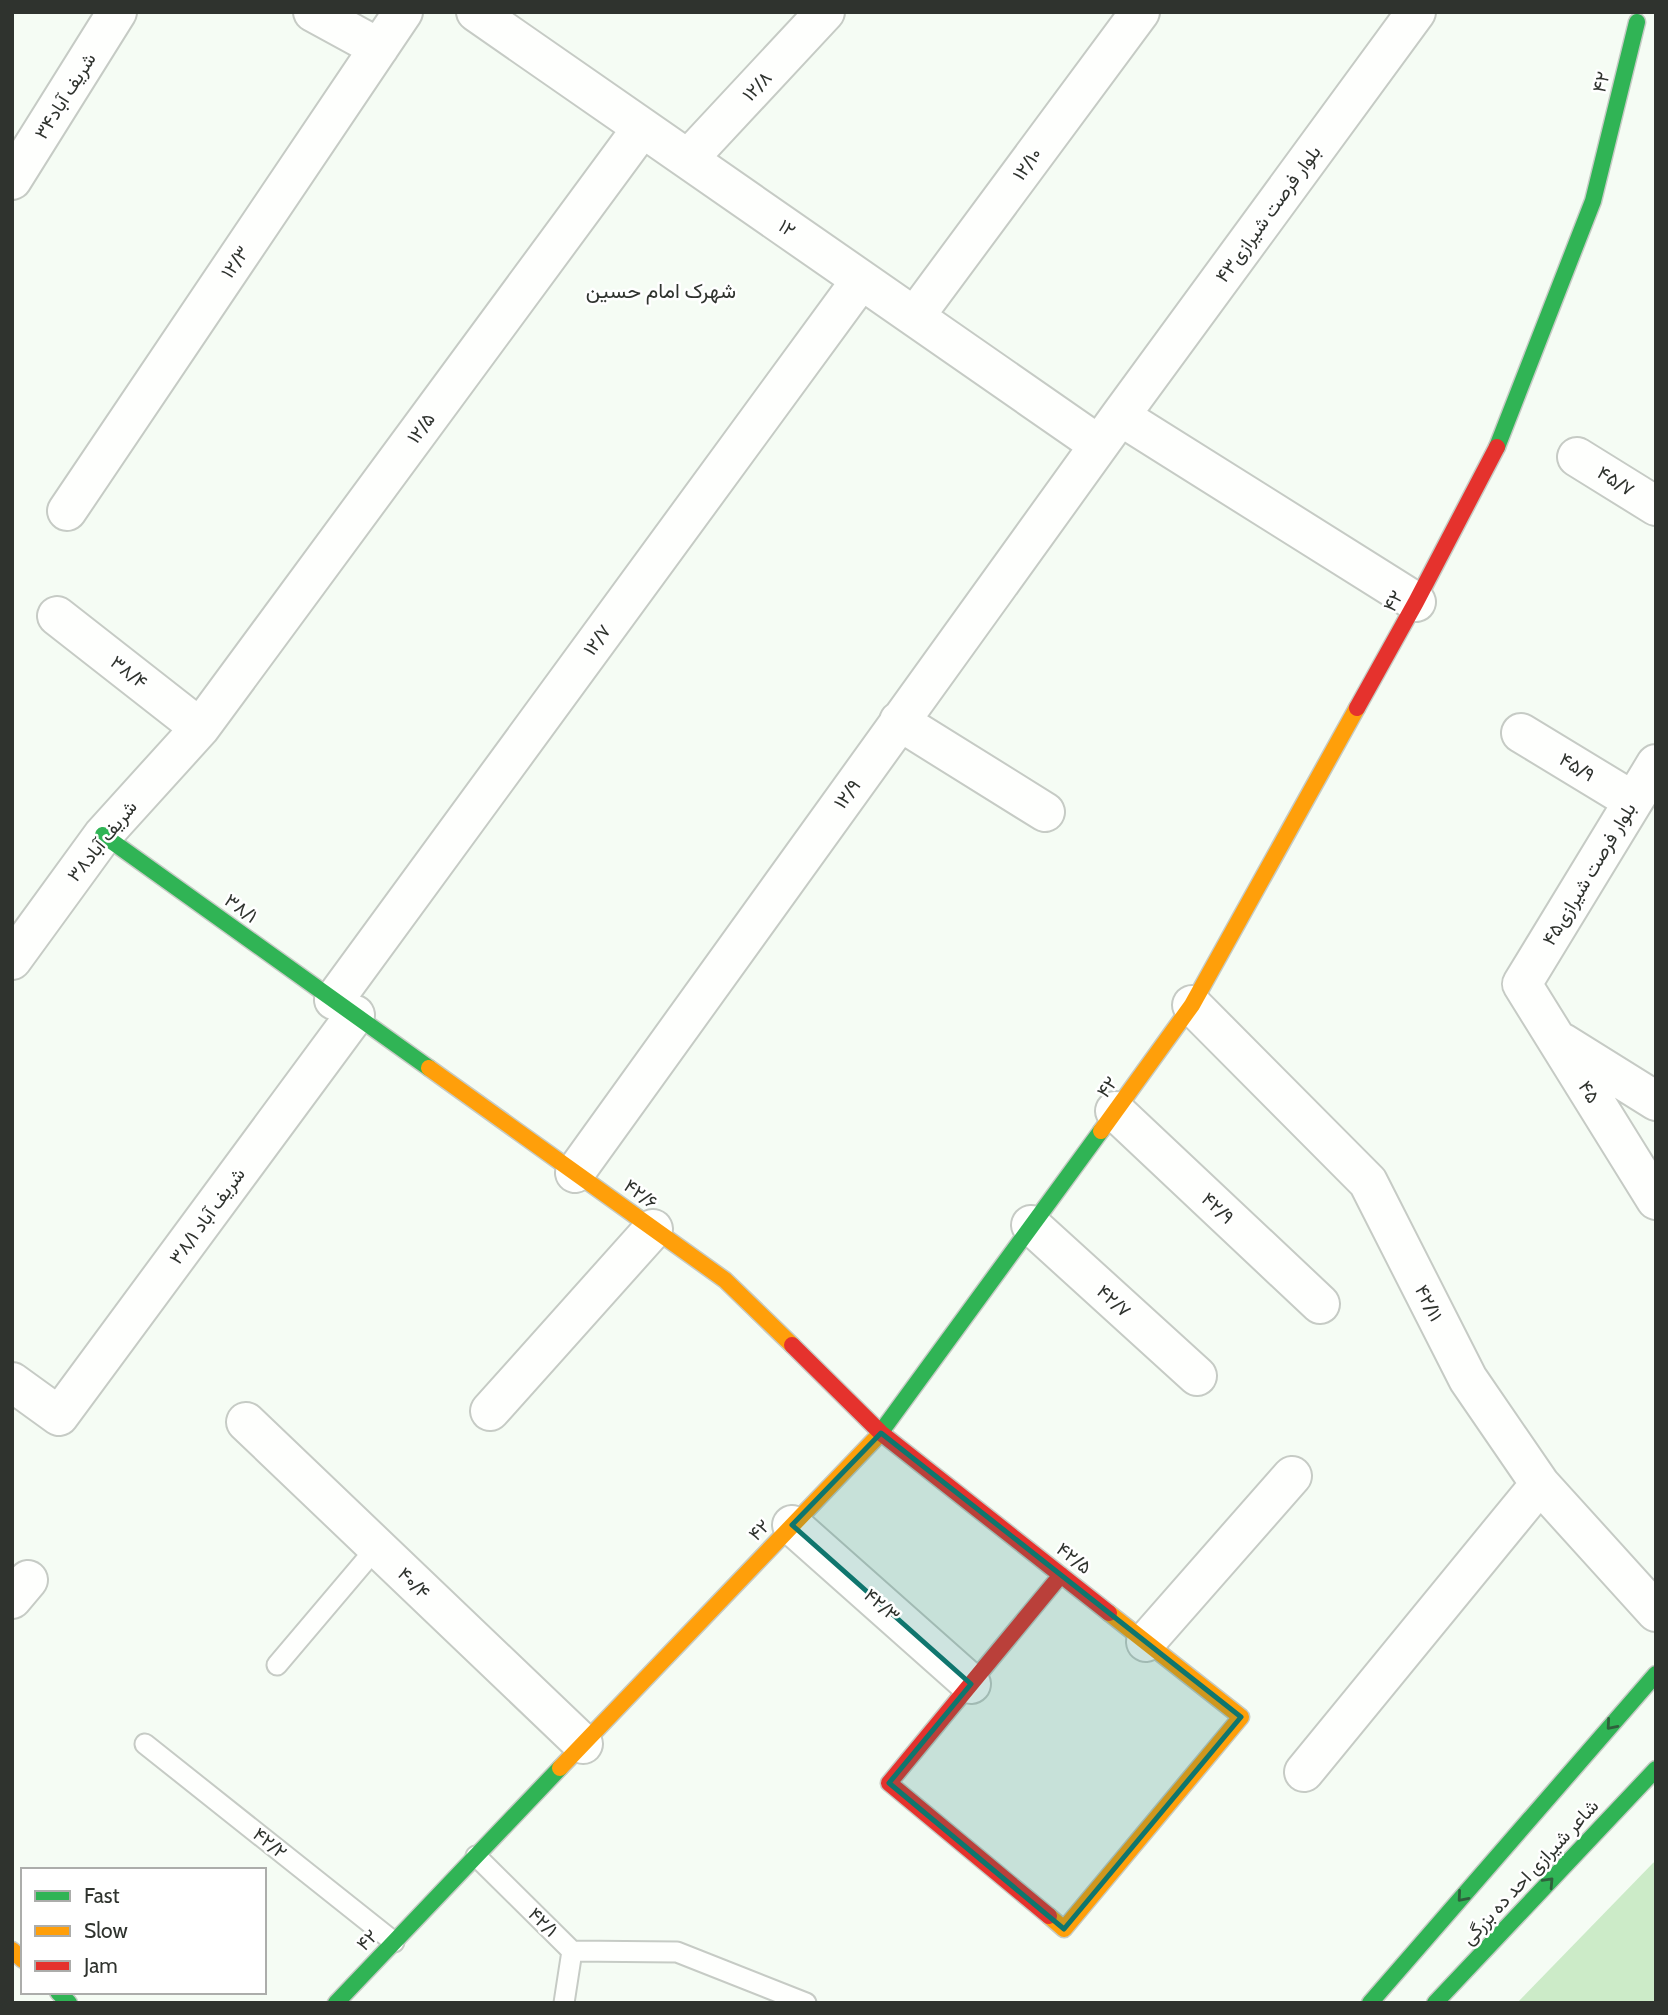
<svg xmlns="http://www.w3.org/2000/svg" width="1668" height="2015" viewBox="0 0 1668 2015" font-family="Cabin,Vazirmatn,sans-serif">
  <style>
    .water { fill: #ccebc8 }
    .lines { fill: none; stroke-linecap: round; stroke-linejoin: round }
    .lane-casing { stroke: #c6cbc5; stroke-width: 23 }
    .street-casing { stroke: #c6cbc5; stroke-width: 42 }
    .fast-casing { stroke: #c6cbc5; stroke-width: 19 }
    .slow-casing { stroke: #c6cbc5; stroke-width: 19 }
    .jam-casing { stroke: #c6cbc5; stroke-width: 19 }
    .lane { stroke: #fefffd; stroke-width: 19 }
    .street { stroke: #fefffd; stroke-width: 38 }
    .fast { stroke: #30b455; stroke-width: 16 }
    .slow { stroke: #ff9f0a; stroke-width: 16 }
    .jam { stroke: #e5322d; stroke-width: 16 }
    .oneway { stroke: #2f603c }
    .marked { fill: #0f766e; fill-opacity: 0.2; stroke: #0f766e; stroke-width: 5; stroke-linejoin: round }
    .labels { text-anchor: middle; dominant-baseline: central; stroke-width: 5; stroke-linejoin: round; paint-order: stroke }
    .street-label { font-size: 19px; fill: #2f332e; stroke: #fff }
    .neighbourhood-label { font-size: 21px; fill: #2f332e; stroke: #fff }
  </style>
  <rect width="100%" height="100%" fill="#f5fcf4"/>
  <!-- water -->
  <path class="water" d="M1656,1861v142h-139l136,-140z"/>
  <g class="lines">
    <defs>
      <path id="lane" d="M277,1665l100,-118
        M145,1744l249,198
        M476,1856l96,95 -8,52
        M572,1951l105,1 129,51"/>
      <path id="street" d="M313,12l66,36
        M476,12l623,433
        M688,159l137,-147
        M12,180l105,-168
        M915,316l225,-304
        M1120,416l296,186
        M1577,457l79,49
        M67,511l336,-499
        M57,616l143,112
        M899,721l146,91
        M1521,733l112,68
        M1656,764l-134,220 134,216
        M12,960l91,-125 97,-107 442,-600
        M334,1000l527,-720
        M1192,1005l176,177 100,197 72,105 116,128
        M1563,1043l93,58
        M1115,1111l205,193
        M575,1173l545,-757 296,-404
        M1031,1225l166,151
        M12,1382l47,34 296,-401
        M490,1411l163,-182
        M246,1422l337,322
        M792,1525l179,159
        M12,1599l16,-19
        M1146,1642l146,-166
        M1304,1772l236,-288"/>
      <path id="fast" d="M1497,447l96,-246 44,-179
        M103,835l326,233
        M878,1436l223,-305
        M58,1992l11,11
        M336,2003l224,-235
        M1370,2003l286,-329
        M1435,2003l221,-234"/>
      <path id="slow" d="M429,1068l296,212 67,65
        M1101,1131l91,-126 165,-297
        M560,1768l318,-332
        M1049,1916l15,13 177,-212 -132,-104
        M12,1950l11,10"/>
      <path id="jam" d="M1357,708l59,-106 81,-155
        M792,1345l89,88 228,180
        M1049,1916l-160,-133 172,-208"/>
    </defs>
    <!-- lane casing -->
    <use href="#lane" class="lane-casing"/>
    <!-- street casing -->
    <use href="#street" class="street-casing"/>
    <!-- fast casing -->
    <use href="#fast" class="fast-casing"/>
    <!-- slow casing -->
    <use href="#slow" class="slow-casing"/>
    <!-- jam casing -->
    <use href="#jam" class="jam-casing"/>
    <!-- lane -->
    <use href="#lane" class="lane"/>
    <!-- street -->
    <use href="#street" class="street"/>
    <!-- fast -->
    <use href="#fast" class="fast"/>
    <!-- slow -->
    <use href="#slow" class="slow"/>
    <!-- jam -->
    <use href="#jam" class="jam"/>
  </g>
  <!-- one-way arrows -->
  <defs><path id="oneway-chevron" d="M-2-3.5L2.5 0L-2 3.5" fill="none" stroke-width="1.6" stroke-linecap="round" stroke-linejoin="round" transform="scale(1.75)"/></defs>
  <g class="oneway">
    <use href="#oneway-chevron" transform="translate(1611 1725) rotate(131)"/>
    <use href="#oneway-chevron" transform="translate(1549 1882) rotate(-47)"/>
    <use href="#oneway-chevron" transform="translate(1462 1897) rotate(131)"/>
  </g>
  <!-- marked area -->
  <path class="marked" d="M881,1433l360,284 -177,212 -175,-146 82,-99 -179,-159z"/>
  <g class="labels">
    <!-- street labels -->
    <g class="street-label">
      <text transform="translate(1601 82) rotate(-76)">۴۲</text>
      <text transform="translate(757 86) rotate(-47)">۱۲/۸</text>
      <text transform="translate(65 96) rotate(-58)">شریف آباد۳۴</text>
      <text transform="translate(1027 164) rotate(-54)">۱۲/۱۰</text>
      <text transform="translate(1268 214) rotate(-54)">بلوار فرصت شیرازی۴۳</text>
      <text transform="translate(787 228) rotate(35)">۱۲</text>
      <text transform="translate(235 262) rotate(-56)">۱۲/۳</text>
      <text transform="translate(421 428) rotate(-54)">۱۲/۵</text>
      <text transform="translate(1616 481) rotate(32)">۴۵/۷</text>
      <text transform="translate(1393 601) rotate(-61)">۴۲</text>
      <text transform="translate(597 640) rotate(-54)">۱۲/۷</text>
      <text transform="translate(129 672) rotate(38)">۳۸/۴</text>
      <text transform="translate(1577 767) rotate(31)">۴۵/۹</text>
      <text transform="translate(847 794) rotate(-54)">۱۲/۹</text>
      <text transform="translate(102 841) rotate(-51)">شریف آباد۳۸</text>
      <text transform="translate(1589 874) rotate(-59)">بلوار فرصت شیرازی۴۵</text>
      <text transform="translate(241 908) rotate(36)">۳۸/۱</text>
      <text transform="translate(1107 1087) rotate(-54)">۴۲</text>
      <text transform="translate(1589 1092) rotate(58)">۴۵</text>
      <text transform="translate(641 1194) rotate(36)">۴۲/۶</text>
      <text transform="translate(1218 1208) rotate(43)">۴۲/۹</text>
      <text transform="translate(207 1216) rotate(-54)">۳۸/۱ شریف آباد</text>
      <text transform="translate(1114 1301) rotate(42)">۴۲/۷</text>
      <text transform="translate(1429 1303) rotate(63)">۴۲/۱۱</text>
      <text transform="translate(759 1530) rotate(-46)">۴۲</text>
      <text transform="translate(1074 1558) rotate(38)">۴۲/۵</text>
      <text transform="translate(414 1583) rotate(44)">۴۰/۴</text>
      <text transform="translate(882 1605) rotate(41)">۴۲/۳</text>
      <text transform="translate(270 1843) rotate(39)">۴۲/۲</text>
      <text transform="translate(1530 1872) rotate(-47)">شاعر شیرازی احد ده بزرگی</text>
      <text transform="translate(543 1922) rotate(45)">۴۲/۱</text>
      <text transform="translate(367 1940) rotate(-46)">۴۲</text>
    </g>
    <!-- neighbourhood labels -->
    <g class="neighbourhood-label">
      <text x="661" y="290">شهرک امام حسین</text>
    </g>
  </g>
  <!-- border -->
  <rect width="1668" height="2015" fill="none" stroke="#2f332e" stroke-width="28"/>
  <!-- legend -->
  <rect x="21" y="1868" width="245" height="126" fill="#ffffff" stroke="#acadab" stroke-width="2"/>
  <rect x="35" y="1891" width="35" height="10" fill="#30b455" stroke="#acadab" stroke-width="2"/>
  <text x="84" y="1903" font-size="21" fill="#2f332e">Fast</text>
  <rect x="35" y="1926" width="35" height="10" fill="#ff9f0a" stroke="#acadab" stroke-width="2"/>
  <text x="84" y="1938" font-size="21" fill="#2f332e">Slow</text>
  <rect x="35" y="1961" width="35" height="10" fill="#e5322d" stroke="#acadab" stroke-width="2"/>
  <text x="84" y="1973" font-size="21" fill="#2f332e">Jam</text>
</svg>
